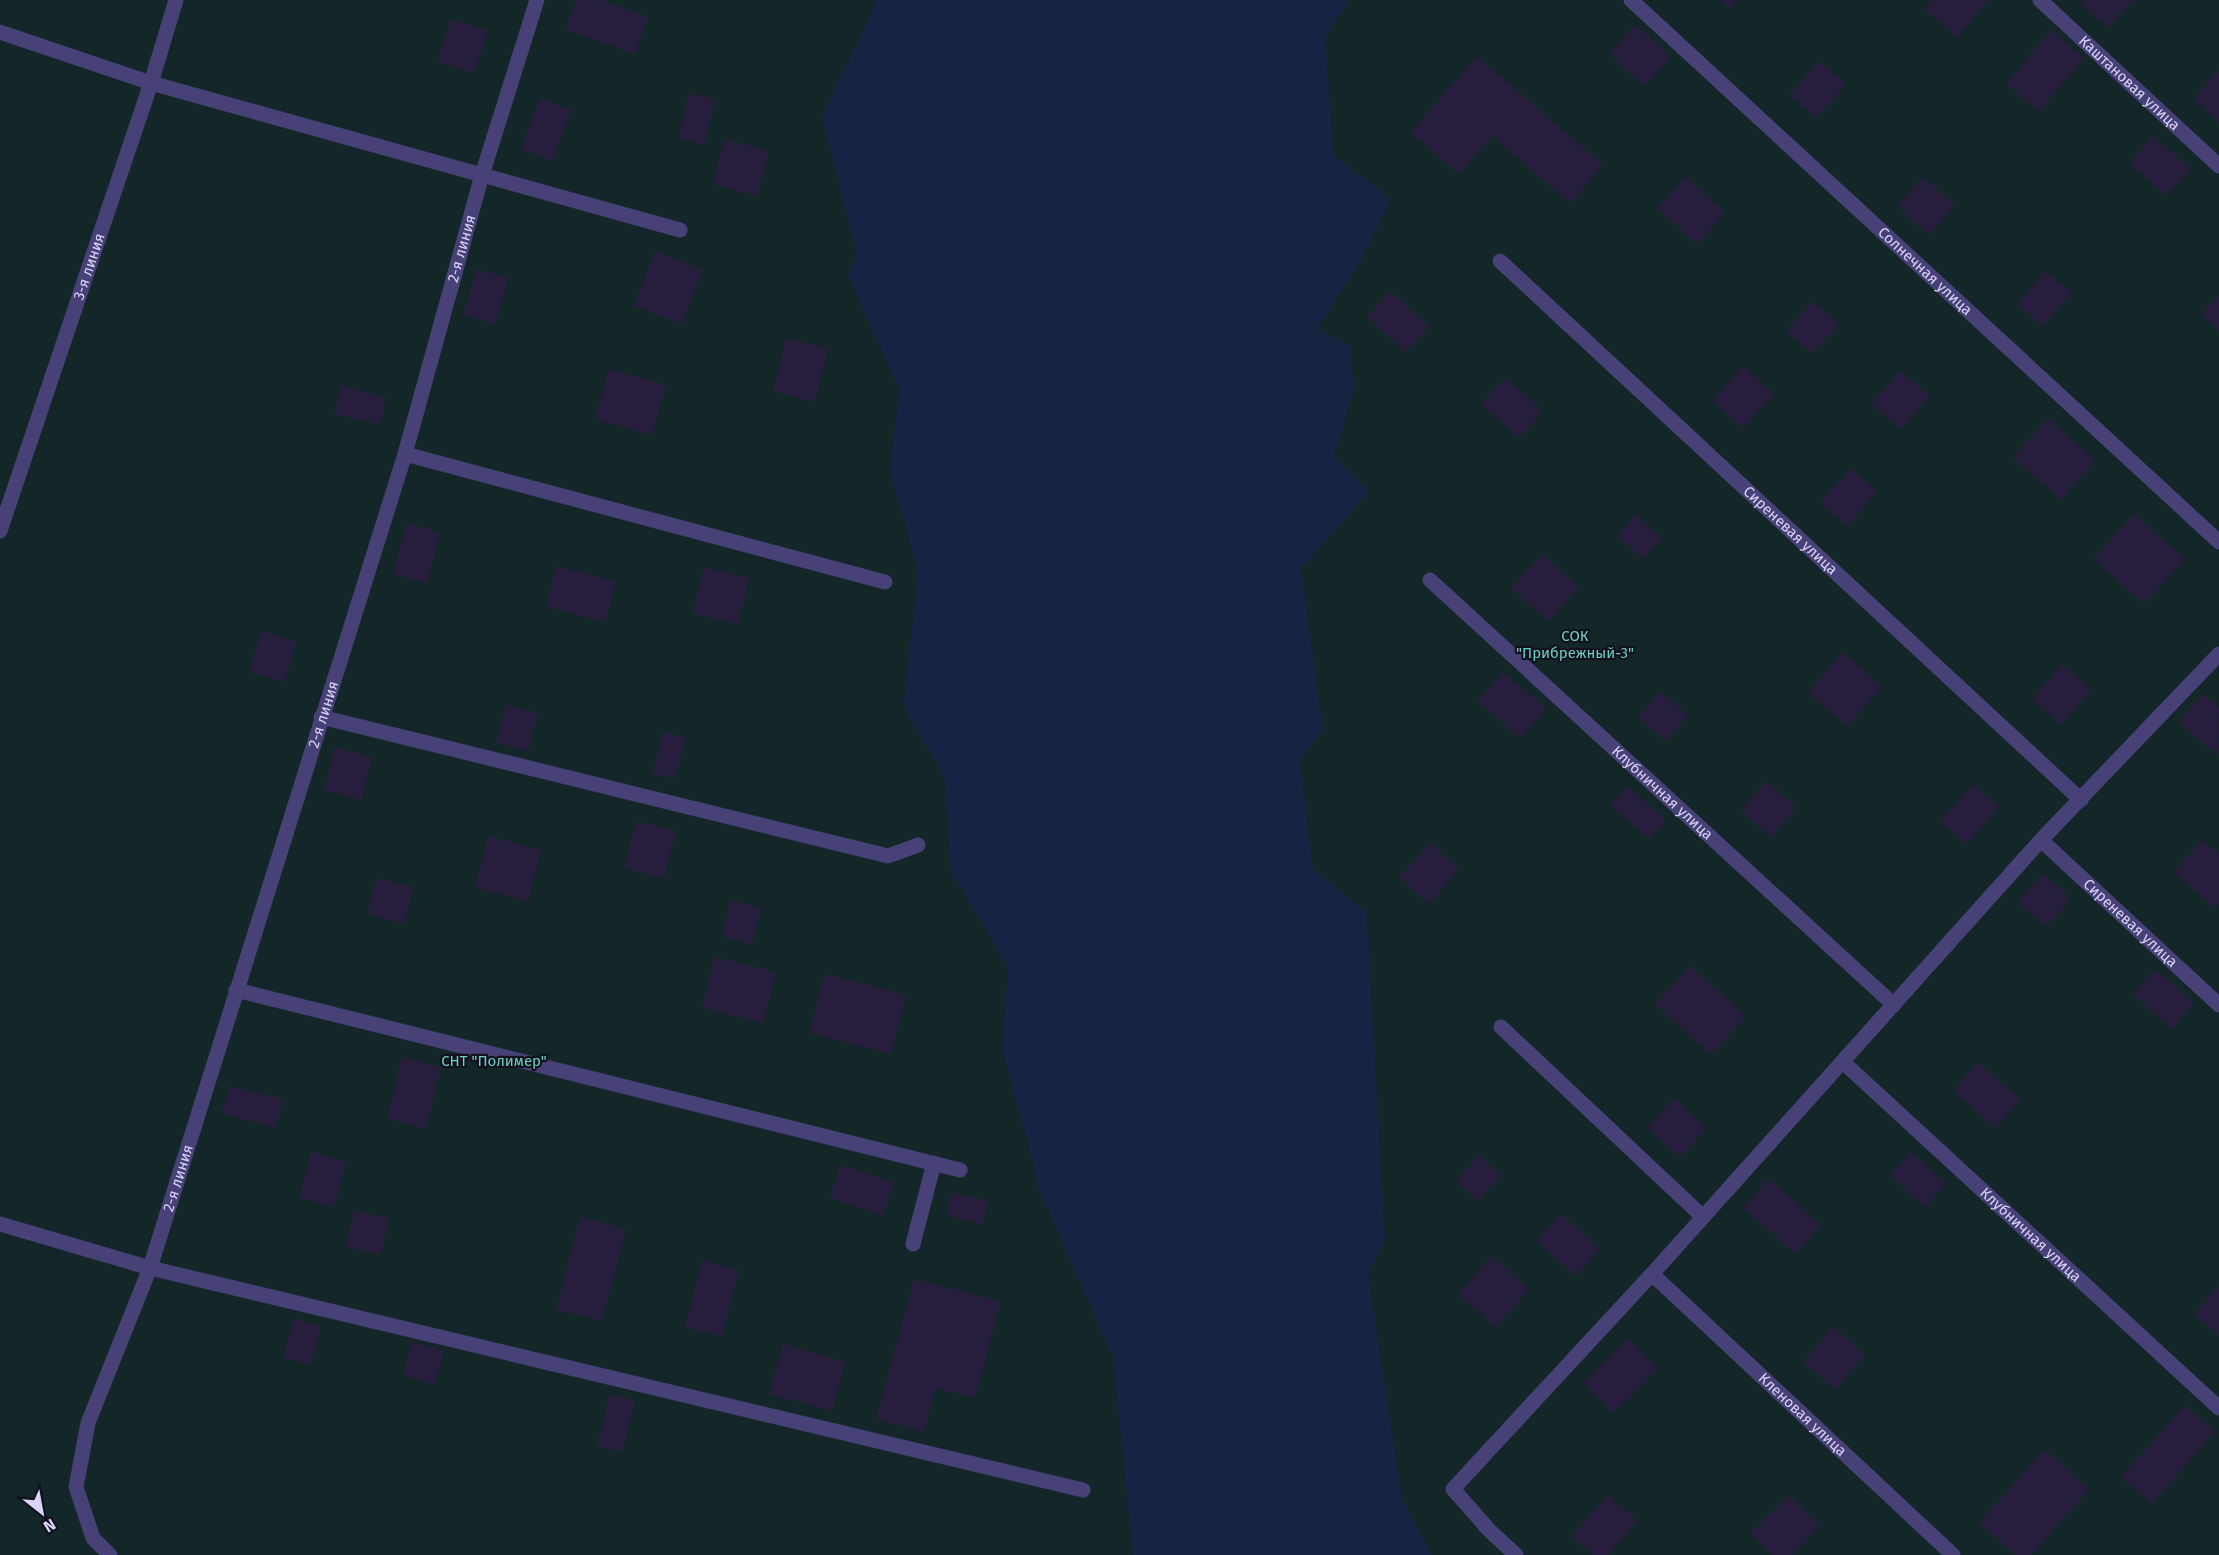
<svg xmlns="http://www.w3.org/2000/svg" width="2219" height="1555" viewBox="0 0 2219 1555" font-family="'Fira Sans',sans-serif">
  <style>
    .green { fill: #142728 }
    .water { fill: #162343 }
    .building { fill: #271e3d }
    .lines { fill: none; stroke-linecap: round; stroke-linejoin: round }
    .service { stroke: #474178; stroke-width: 15 }
    .minor { stroke: #474178; stroke-width: 15 }
    .labels { text-anchor: middle; dominant-baseline: central; stroke-width: 4.5; stroke-linejoin: round; paint-order: stroke }
    .street-label { font-size: 15px; fill: #dbd4f9; stroke: #13101f }
    .park-label { font-size: 15px; fill: #6acfbd; stroke: #13101f }
  </style>
  <rect width="100%" height="100%" fill="#13101f"/>
  <!-- green -->
  <path class="green" d="M0,0h2219v1555h-2219z"/>
  <!-- water -->
  <path class="water" d="M874,0h475l-24,38 9,118 57,43 -32,65 -42,65 33,16 4,45 -20,66 35,36 -68,76 22,161 -23,29 13,111 54,44 18,328 -17,32 34,226 30,56h-299l-20,-197 -75,-170 -9,-40 -27,-98 6,-83 -57,-95 -7,-95 -41,-70 15,-134 -28,-102 9,-82 -52,-115 10,-18 -35,-140 53,-111z"/>
  <!-- building -->
  <path class="building" d="M576,0h25l47,17 -13,37 -70,-25z
    M1720,0h18l-8,9z
    M1933,0h56l-32,37 -32,-28z
    M2082,0h52l-26,28 -28,-25z
    M451,19l37,12 -14,42 -37,-12z
    M1635,25l36,32 -27,29 -35,-32z
    M2051,30l33,28 -45,53 -33,-27z
    M1477,56l126,109 -33,38 -78,-67 -33,38 -48,-42z
    M1819,61l27,23 -30,34 -27,-23z
    M2219,70v53l-26,-24z
    M689,93l26,6 -11,46 -26,-7z
    M540,98l31,12 -19,51 -31,-12z
    M2153,136l37,33 -24,27 -37,-33z
    M724,139l45,12 -12,45 -44,-12z
    M1685,177l40,35 -28,32 -40,-36z
    M1923,177l32,28 -26,30 -32,-29z
    M655,251l48,19 -21,54 -48,-18z
    M477,269l31,9 -13,46 -32,-9z
    M2046,271l26,22 -30,33 -25,-22z
    M1390,291l39,35 -23,26 -39,-35z
    M2219,295v36l-18,-17z
    M1813,301l26,23 -27,30 -26,-23z
    M786,338l42,10 -13,54 -42,-11z
    M1743,366l31,28 -31,34 -31,-27z
    M609,369l57,16 -14,50 -57,-16z
    M1901,371l29,25 -30,33 -29,-26z
    M1505,378l38,33 -24,27 -38,-34z
    M340,386l46,11 -6,27 -46,-10z
    M2048,418l47,43 -34,39 -48,-43z
    M1851,468l26,23 -30,35 -27,-23z
    M2134,514l51,45 -41,45 -51,-45z
    M1636,515l26,23 -19,21 -26,-23z
    M406,523l34,9 -13,51 -34,-9z
    M1542,554l37,33 -31,34 -37,-33z
    M556,566l60,15 -11,41 -59,-15z
    M704,567l45,11 -11,46 -46,-11z
    M261,631l35,10 -11,41 -36,-10z
    M1843,652l39,35 -35,39 -39,-34z
    M2062,664l29,26 -30,35 -29,-26z
    M1503,672l43,37 -26,29 -43,-37z
    M1661,691l27,25 -23,25 -27,-24z
    M2203,694l16,14 -1,48 -39,-34z
    M506,705l32,8 -10,38 -32,-8z
    M663,732l23,6 -11,41 -23,-6z
    M335,748l37,9 -11,43 -37,-10z
    M1767,781l29,27 -25,29 -30,-27z
    M1973,784l26,23 -33,37 -26,-23z
    M1627,786l39,35 -17,18 -39,-34z
    M636,821l40,10 -12,47 -40,-10z
    M488,836l53,14 -13,51 -53,-13z
    M2202,840l17,15v48l-5,5 -40,-36z
    M1430,843l29,26 -30,35 -30,-27z
    M2043,873l28,26 -25,28 -28,-25z
    M376,878l37,9 -9,37 -37,-10z
    M731,900l30,8 -9,36 -30,-8z
    M715,957l61,15 -13,51 -61,-15z
    M1690,966l56,50 -35,39 -56,-51z
    M2155,969l39,34 -22,26 -39,-35z
    M824,974l82,21 -15,59 -82,-21z
    M402,1057l39,10 -15,62 -39,-10z
    M1978,1062l42,37 -25,29 -42,-38z
    M229,1086l54,13 -7,29 -54,-14z
    M1674,1098l32,30 -26,29 -33,-29z
    M311,1152l35,9 -12,46 -35,-9z
    M1911,1152l35,31 -21,24 -35,-31z
    M1479,1155l22,20 -23,26 -22,-19z
    M840,1165l54,17 -11,33 -53,-17z
    M1769,1179l52,46 -25,29 -53,-46z
    M952,1193l36,7 -5,24 -37,-8z
    M355,1210l34,9 -9,36 -35,-8z
    M1561,1214l39,35 -24,27 -40,-35z
    M580,1217l46,12 -24,92 -46,-11z
    M1492,1256l37,33 -34,38 -37,-33z
    M702,1260l37,10 -17,66 -37,-9z
    M914,1279l87,22 -26,97 -40,-10 -11,44 -48,-13z
    M2219,1286v50l-25,-22z
    M293,1319l28,7 -10,39 -28,-7z
    M1833,1327l32,28 -30,34 -32,-27z
    M1628,1338l30,31 -45,44 -30,-30z
    M411,1342l33,8 -9,34 -32,-8z
    M783,1344l62,18 -13,49 -63,-17z
    M610,1394l25,6 -13,52 -25,-6z
    M2185,1405l30,26 -63,73 -31,-27z
    M2044,1449l45,40 -58,66h-15l-37,-32z
    M1608,1495l29,26 -29,34h-15l-21,-19z
    M1790,1495l30,31 -28,29h-20l-22,-22z"/>
  <g class="lines">
    <!-- service -->
    <path class="service" d="M0,32l151,51 529,147
      M405,454l480,128
      M321,717l567,139 30,-11
      M236,990l724,180
      M0,1224l150,44 933,222
      M913,1244l21,-81"/>
    <!-- minor -->
    <g class="minor">
      <path id="s1" d="M1631,0l588,542"/>
      <path id="s2" d="M2040,0l179,166"/>
      <path id="s3" d="M1500,261l581,539"/>
      <path id="s4" d="M0,531l151,-448 25,-83"/>
      <path id="s5" d="M1430,580l464,425"/>
      <path id="s6" d="M2041,840l178,165"/>
      <path d="M1501,1027l202,190"/>
      <path id="s7" d="M1843,1062l376,346"/>
      <path id="s8" d="M1652,1274l301,281"/>
      <path id="s9" d="M110,1555l-17,-17 -17,-51 12,-64 62,-155 255,-814 77,-279 55,-175"/>
      <path d="M1516,1555l-27,-25 -36,-41 199,-215 389,-434 178,-186"/>
    </g>
  </g>
  <g class="labels">
    <!-- street labels -->
    <g class="street-label">
      <text stroke="none"><textPath href="#s2" startOffset="122">Каштановая улица</textPath></text>
      <text stroke="none"><textPath href="#s9" startOffset="1376">2-я линия</textPath></text>
      <text stroke="none"><textPath href="#s4" startOffset="279">3-я линия</textPath></text>
      <text stroke="none"><textPath href="#s1" startOffset="400">Солнечная улица</textPath></text>
      <text stroke="none"><textPath href="#s3" startOffset="396">Сиреневая улица</textPath></text>
      <text stroke="none"><textPath href="#s9" startOffset="890">2-я линия</textPath></text>
      <text stroke="none"><textPath href="#s5" startOffset="315">Клубничная улица</textPath></text>
      <text stroke="none"><textPath href="#s6" startOffset="122">Сиреневая улица</textPath></text>
      <text stroke="none"><textPath href="#s9" startOffset="404">2-я линия</textPath></text>
      <text stroke="none"><textPath href="#s7" startOffset="255">Клубничная улица</textPath></text>
      <text stroke="none"><textPath href="#s8" startOffset="206">Кленовая улица</textPath></text>
    </g>
    <!-- park labels -->
    <g class="park-label">
      <text x="1575" y="636">СОК<tspan x="1575" dy="17">"Прибрежный-3"</tspan></text>
      <text x="494" y="1061">СНТ "Полимер"</text>
    </g>
  </g>
  <!-- north arrow -->
  <g transform="translate(42 1513) rotate(149)" stroke="#13101f" stroke-width="4.5" paint-order="stroke">
  <path d="M0-4.5L10 22L0 15L-10 22Z" fill="#dbd4f9"/>
  <text y="-9" font-size="16" font-weight="bold" text-anchor="middle" fill="#dbd4f9">N</text>
  </g>
</svg>
